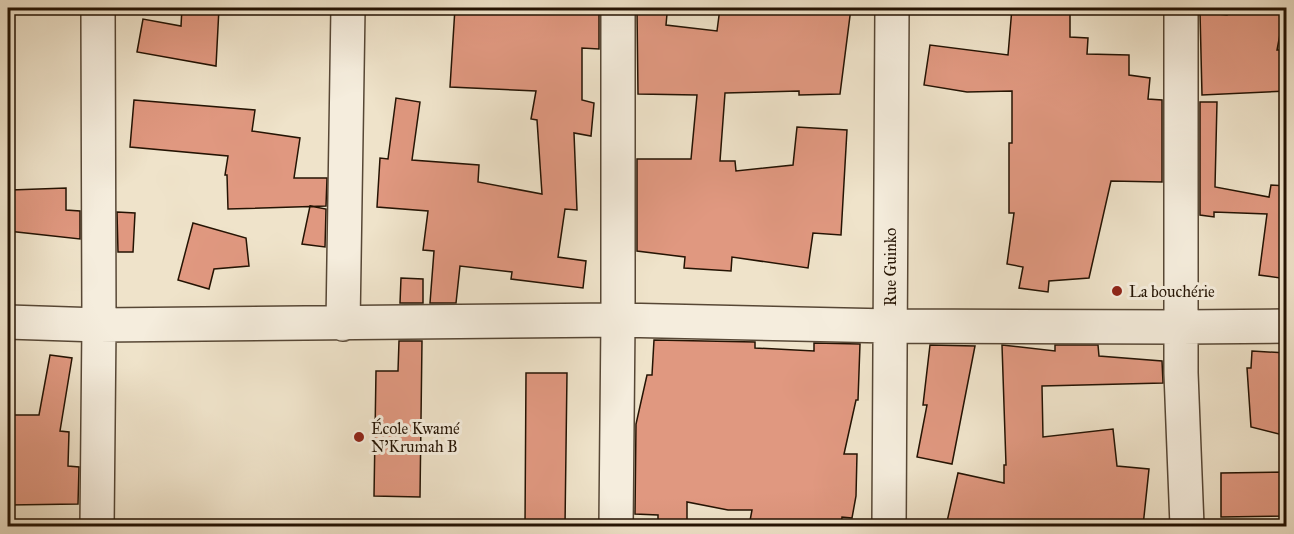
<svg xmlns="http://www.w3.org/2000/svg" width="1294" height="534" font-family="'IM FELL Great Primer',serif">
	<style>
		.building { fill: #e09880; stroke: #241303; stroke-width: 1.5 }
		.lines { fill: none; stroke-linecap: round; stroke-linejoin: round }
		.street-casing { stroke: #574735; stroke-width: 36 }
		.street { stroke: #f5eddd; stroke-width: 33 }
		.poi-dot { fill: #8f2418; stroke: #f5eddd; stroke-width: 2 }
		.labels { text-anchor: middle; stroke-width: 6; stroke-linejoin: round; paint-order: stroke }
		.street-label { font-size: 16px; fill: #241303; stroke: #f5eddd }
		.poi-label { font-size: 16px; fill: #241303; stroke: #f5eddd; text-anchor: start }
	</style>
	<rect width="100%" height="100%" fill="#efe3ca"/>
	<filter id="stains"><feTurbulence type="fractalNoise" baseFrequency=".00333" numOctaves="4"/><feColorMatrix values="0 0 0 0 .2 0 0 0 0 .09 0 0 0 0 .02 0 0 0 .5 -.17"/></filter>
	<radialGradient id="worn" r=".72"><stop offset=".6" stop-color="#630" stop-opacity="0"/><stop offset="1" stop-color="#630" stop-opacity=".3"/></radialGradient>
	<path class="building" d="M182,8H219L216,66L137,52L143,19L181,26Z
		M455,8H599V49L582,48V100L594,103L591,136L574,133L577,210L565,209L558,257L586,261L583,288L511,279L512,272L460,266L456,303H430L434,251L423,250L428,211L377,207L380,158L388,159L396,98L420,102L412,160L479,165L478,182L542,194L537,120L531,119L536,91L450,87Z
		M720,8H851L840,94L799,95V91L725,93L720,161H735L736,171L793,165L797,127L847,130L841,235L813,233L808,268L732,257L731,271L684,268L685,257L637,251V159H691L697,95L638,94L637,10L667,14L666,25L717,31Z
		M1012,8H1070V37L1088,38L1087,54L1129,55V75L1150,78L1148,99L1162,100V182L1111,181L1089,278L1049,281L1048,292L1019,288L1023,267L1007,264L1014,213H1009V143H1012V91L967,92L924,85L930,45L1008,55Z
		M1228,8H1285L1277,50H1287V91L1202,95L1200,12L1227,15Z
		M134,100L255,110L252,131L300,138L294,178H327L326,206L228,209L227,175H225L228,156L130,147Z
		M1200,102H1217L1215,187L1269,197L1271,185L1287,186V279L1259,275L1267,214L1214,212V217L1200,215Z
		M66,188V210L80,211V239L8,231V208H11V190Z
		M310,206L326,209L325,247L302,244Z
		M117,212L135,213L133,252H118Z
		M193,223L246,238L249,266L214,269L209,289L178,280Z
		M401,278L423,279V303H400Z
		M654,340L755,342V348L814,351V343L860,344L858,400H856L844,454H857L856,496L852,518L842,517L841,526H749L752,510H728L687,502V526H658V515L635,514L636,424L647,375H652Z
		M399,341H422L420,497L374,496L376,371H398Z
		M930,345L975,346L952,464L917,457L927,405H923Z
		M1002,345L1055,351V345H1098L1099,356L1162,361L1163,383L1042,386L1043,437L1113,429L1117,466L1149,469L1143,526H946L958,473L1004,483V465H1006Z
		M1252,351L1287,353V436L1251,427L1247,368H1251Z
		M50,355L72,358L60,431L69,432L68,466L79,467L78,504L8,505V415H39Z
		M526,373H567L565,526H525Z
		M1287,472V516L1221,517V473Z"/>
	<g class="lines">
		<defs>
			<path id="street" d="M1181,8V373L1187,526
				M8,322L99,325L618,320L890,326L1182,327L1286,326
				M343,324L348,8
				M97,526L99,325L98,8
				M616,526L618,320V8
				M889,526L892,8"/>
		</defs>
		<use href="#street" class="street-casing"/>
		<use href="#street" class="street"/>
	</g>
	<g class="poi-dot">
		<circle cx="1117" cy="291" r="6"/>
		<circle cx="359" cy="437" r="6"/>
	</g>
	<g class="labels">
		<g class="street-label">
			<text transform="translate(890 267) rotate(-90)" y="6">Rue Guinko</text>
		</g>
		<g class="poi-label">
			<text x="1129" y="297">La bouchérie</text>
			<text x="371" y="434">École Kwamé<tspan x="371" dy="18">N'Krumah B</tspan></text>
		</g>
	</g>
	<rect width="1294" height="534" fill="none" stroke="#efe3ca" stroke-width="30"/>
	<rect x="9" y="9" width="1276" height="516" fill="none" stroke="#241303" stroke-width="3"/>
	<rect x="15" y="15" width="1264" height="504" fill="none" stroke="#241303" stroke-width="1.5"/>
	<rect width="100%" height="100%" filter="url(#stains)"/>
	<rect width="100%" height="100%" fill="url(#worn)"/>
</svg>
